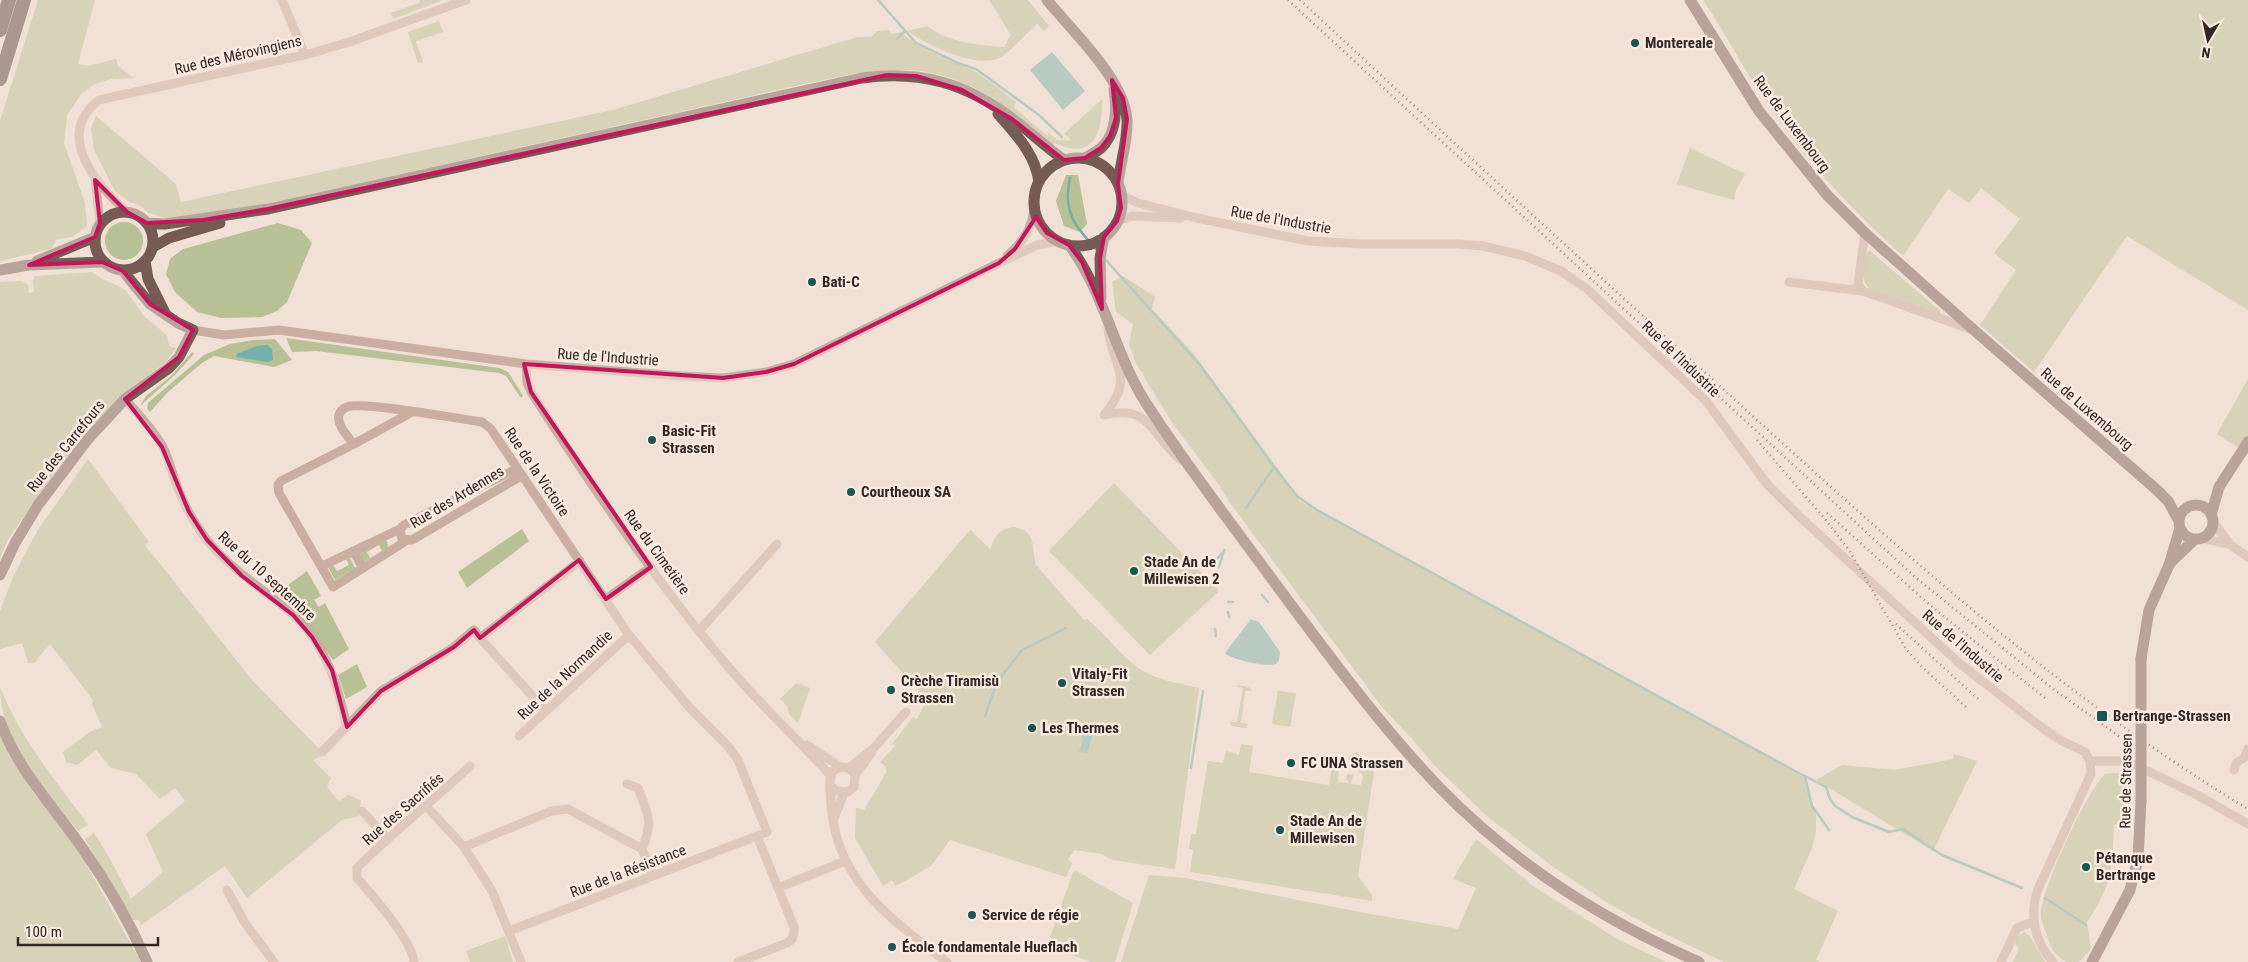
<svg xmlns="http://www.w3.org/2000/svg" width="2248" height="962" font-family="'Roboto Condensed',sans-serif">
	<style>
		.green { fill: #b8c095 }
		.water { fill: #74afa9 }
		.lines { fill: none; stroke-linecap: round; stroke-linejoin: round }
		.stream { stroke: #74afa9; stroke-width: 2.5 }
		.minor { stroke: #c9aea1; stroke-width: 9 }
		.major { stroke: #765b55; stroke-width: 11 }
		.highway { stroke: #553f3b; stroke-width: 14 }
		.rail { stroke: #332724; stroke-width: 2.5; stroke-dasharray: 1 4; stroke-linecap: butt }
		.major-bridge { stroke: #765b55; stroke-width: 11 }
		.marked { fill: none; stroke: #c2185b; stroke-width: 4; stroke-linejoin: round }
		.poi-dot { fill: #195551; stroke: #f9ebe1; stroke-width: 2 }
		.labels { text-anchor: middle; stroke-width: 5; stroke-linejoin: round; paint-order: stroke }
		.poi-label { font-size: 15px; font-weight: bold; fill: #332724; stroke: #f9ebe1; text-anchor: start }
		.street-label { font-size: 15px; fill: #332724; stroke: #f9ebe1 }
	</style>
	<rect width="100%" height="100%" fill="#f1e0d5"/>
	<path class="green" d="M38,0H95L78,64L88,66L116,59L118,66L134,78L111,79L95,84L81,94L67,116L64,143L85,203L87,226L72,237L57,239L51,249L0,261V121Z
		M420,0H443L393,19L391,13L419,3Z
		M989,0H1028L1049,26L1044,31L1037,24C1028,32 1008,54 999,58C974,69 927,44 907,31L928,26C946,42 981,46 1004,47L1011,35Z
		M1703,0H2248V310L2127,236L2034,372L1980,325L2016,270L1994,253L2020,219L1981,188L1969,203L1948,189L1903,256C1853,211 1807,162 1769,106C1745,72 1726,34 1703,0Z
		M439,21L443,32L416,41L423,62L418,63L408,32Z
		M888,30L892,34L901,32C921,51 947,59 972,70C988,78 1002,92 1016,102L1014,107L1047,136L1049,133L1058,140L1070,141L1071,139L1064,134L1102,99C1103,131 1094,162 1055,143L1051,146C1030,128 1010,108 986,94C919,55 865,71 795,86L234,211L168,219L149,213L140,206L128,201L115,191L94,150L91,128L96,116L176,184L181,202L613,110L858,37H871L877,31Z
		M1690,148L1745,174L1736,190L1734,200L1677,184Z
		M1066,175H1078L1087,224L1080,232L1064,226L1056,201Z
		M105 241a19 19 0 1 1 38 0a19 19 0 1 1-38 0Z
		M278,223L301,230L312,243L287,302L277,311L262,317L221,318L197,312L175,292L166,274L170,259L183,249Z
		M1869,250L1940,311V314L1870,289C1860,280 1861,262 1869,250Z
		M92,272L102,279L119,286L126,291L145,317L167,335L169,346L176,348L165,363L138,383L89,428L44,487L9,538L0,558V282L21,281L28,285L29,293L34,292L33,281L35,276Z
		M1123,276L1155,297L1152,309L1193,353L1297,495L1299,501L1806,778L1812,806L1816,814V831L1812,848L1794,889L1838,911L1816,960L1820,962H1724L1655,929L1611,905L1552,866L1488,817L1434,765L1414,741L1382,707L1230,503L1219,485L1171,421L1137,365L1129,345L1133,324L1116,312L1112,282Z
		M286,338L499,368L508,372L523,396L521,398L506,376L499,373L316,351L292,352Z
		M275,339L292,360L274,367L214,356L202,363L168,392L150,412L147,409L148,403L204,355L230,344L253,340Z
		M192,352L194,354L176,374L140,406L146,396L171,376Z
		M2248,379V454L2217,434Z
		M88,459L149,542L145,545L252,680L325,755L313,760L331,778L327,787L339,801L348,795L361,800L359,816L342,820L247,898L225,866L141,925L139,920H131L85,839L94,833L109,857L131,899L163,872L146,834L185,801L175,788L160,799L136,774L111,768L96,750L77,765L66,762L63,752L90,732L102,727L92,704L93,700L50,644L34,663H28L22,643L0,649V611L13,577L37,531Z
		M1114,483L1219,591L1150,655L1049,551Z
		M1014,527C1038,532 1031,547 1036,565L1084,620L1087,619C1105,633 1118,653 1137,667C1154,680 1178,683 1199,688L1175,869L1112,860L1102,854L1074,850L1068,860L1072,863L1066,877L950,840L931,866L896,886L892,880L883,886L855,838L856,808L864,810L886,773V767L880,762L896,745L892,744L913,717L917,719L927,700L875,642L970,530L991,550C993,537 1000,528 1014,527Z
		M522,529L529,541L467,588L458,572Z
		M383,540L387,541L388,548L382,551L379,545L367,552L370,558L364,562L359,552Z
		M349,557L355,568L335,580L328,567L333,565L337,571L349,565L346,559Z
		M307,571L321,596L314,600L319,607L325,603L349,649L333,660L299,613L276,594Z
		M357,664L367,687L346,699L338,675Z
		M796,683L810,688L798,723L789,714L787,706L780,699Z
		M1237,685L1249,687L1253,691H1245L1241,723L1248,724L1245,728L1232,726L1230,722H1237L1243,688L1236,686Z
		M0,687C20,738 56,781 88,825L78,831C45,790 0,743 0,687Z
		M1278,691L1296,693L1290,727L1272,724Z
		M0,736L32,791L76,846L141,962H0Z
		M1241,744L1253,746L1249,772L1329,785L1332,766L1336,767L1335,771H1339L1338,782L1348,783V781L1346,780L1347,774L1353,775L1351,784L1361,785L1363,776L1348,758L1357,752L1374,772L1358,876L1372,895V901L1190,872L1193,850L1189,849L1191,834H1196L1208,761L1223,763L1226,751L1239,755Z
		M1954,754L1977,761L1933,851L1816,780L1842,765L1894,770L1953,759Z
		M2116,773H2131L2130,820L2114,825C2112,870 2113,883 2087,922L2091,949L2079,962H2066C2062,959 2058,955 2054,952C2051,947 2041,922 2041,916C2040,891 2087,791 2105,774Z
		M1476,839L1536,888L1619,940L1666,962H1121L1149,875L1185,878L1370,914L1458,929L1476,888L1453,879Z
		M1076,871L1133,903L1115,962H1091L1047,946L1073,872Z
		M2024,932L2030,936L2045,962H2013L2019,948L2014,942L2018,936Z
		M505,936L513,962H470L466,951Z"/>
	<path class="water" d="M1052,52L1085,91L1063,110L1030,70Z
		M267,345L272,349L273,360L268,362L236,357L237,354L256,346Z
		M1251,619L1259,622L1280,652L1279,660L1276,664C1266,667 1232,660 1225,653Z
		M1079,723L1096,725L1087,753L1079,751L1083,740L1081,735L1076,734Z"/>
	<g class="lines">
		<path class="stream" d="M878,0L916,43L958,63L976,69L1039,115L1062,137
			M897,39L905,31
			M1070,178C1062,212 1076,228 1098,251
			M1105,259L1200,365L1274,467L1298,497L1317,510L1795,771L1826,787L1830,799L1835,806L1852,817L1889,832L1903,829L1942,855L2022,888
			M1246,508L1274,467
			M1217,559L1222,553
			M1219,567L1224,550
			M1262,595L1268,602
			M1228,602H1233
			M1228,612L1229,617
			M1215,629L1216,636
			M985,716L997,682L1022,650L1066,628
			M1191,768L1203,691
			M1805,776L1812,806L1829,830
			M2045,898L2086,925"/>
		<path class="minor" d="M282,0L305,55
			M95,180L100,223
			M1121,195L1138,203L1197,218L1308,241L1364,244H1459L1483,246L1525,256L1561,271L1587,289L1706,401L1767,484L1800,517L1959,663L2045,730L2062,741L2085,752L2090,761L2091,774L2038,889C2029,915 2034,941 2053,962
			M127,212C97,185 53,135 99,100L312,53L349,42L466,0
			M1117,221L1133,216L1181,218
			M1865,233L1858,284L1863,291L1973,330
			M1007,256C1023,242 1032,229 1034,208
			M1789,282L1863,291
			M193,330L224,335L279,330L526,364L681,376L723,378L766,372L794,364L999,263L1037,245L1058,241
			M526,364L527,383L531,392C591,485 654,579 726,664C758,703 796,737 830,775
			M125,399C139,415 153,429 163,447C169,459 172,473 177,486C184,505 194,523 206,539C230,570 263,588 291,613C325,642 338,685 347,727
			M412,412L354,444C346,435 328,415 347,407C361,401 460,419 482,422L491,429L629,635L689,707L726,744
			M1104,415C1152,404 1150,435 1181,460
			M1104,415C1137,376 1111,367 1108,327
			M354,444L281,481L278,485L279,493L333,587L406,541
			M516,469L404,525L400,529L402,539L412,540L521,476
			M2213,522L2231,545L2248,557
			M2201,538L2228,544
			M353,551L363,568
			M322,566L400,529
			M606,599L651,567
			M699,631L777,544
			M480,638L546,711
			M519,736L629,635
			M807,745L841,767L849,768L855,775L854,787L848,792L836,791L830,785
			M728,746L738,760L767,832L757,836L794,927C794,935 794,939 787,943L738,962
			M322,752L381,691L454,647L474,630L480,638L580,561
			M2090,761H2127L2199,796L2248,824
			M841,767L833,771C827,780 831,794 831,804C836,882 891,919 947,962
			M849,768L873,749L906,712
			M2234,770L2236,763L2244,758L2248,749
			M855,775L872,752
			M627,784L638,788C648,815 654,820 642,849
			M427,807L464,847L492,891L521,962
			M362,811L387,838
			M834,818L844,793
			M464,847L551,811L568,809L642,849L653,876
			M778,888L845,861
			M227,890L245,923L274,962
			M509,931L757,836
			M414,962C412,940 372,895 357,878V868C393,832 433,801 470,766
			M2001,962L2017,928L2033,922"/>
		<path class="major" d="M1047,0C1072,31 1125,80 1127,120C1128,141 1120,163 1118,184
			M1690,0L1759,111L1827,195L1865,233L1975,331L2157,490L2168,501L2179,521
			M998,114C1016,135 1035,153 1039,182
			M1085,158C1090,155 1097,152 1102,147C1117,132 1117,109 1114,89
			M1034 202a44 44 0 1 1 88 0a44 44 0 1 1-88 0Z
			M95 241a29 29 0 1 1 58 0a29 29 0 1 1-58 0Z
			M147,223L165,224L268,209L862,78C920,70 966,83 1013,119C1030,132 1046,147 1064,160
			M1069,245C1104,291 1114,353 1146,403C1187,467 1235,528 1280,590C1331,658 1381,727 1440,788C1513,863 1604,921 1699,962
			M153,247L169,238L220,223
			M37,261L95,237
			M145,261L148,279L165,313
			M0,270L29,265L102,262
			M1101,299L1100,258L1104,237
			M2179 522a17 17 0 1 1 34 0a17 17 0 1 1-34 0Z
			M2211,515L2219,487L2248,442
			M2171,562L2195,539
			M0,575L15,543L38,505L88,439L125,399L169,368L179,357L193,330L178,323L150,304L123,271
			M2141,659L2149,610L2169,565L2180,528
			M0,721C18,771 54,807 83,849C107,883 130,923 147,962
			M2092,962L2130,890L2138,859L2141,801"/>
		<path class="highway" d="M0,30L9,0
			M0,79L24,0"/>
		<path class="rail" d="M1288,0L1915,577L2052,688L2131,745
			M1300,0C1444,134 1589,267 1734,399C1896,547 2059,695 2248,809
			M1757,440L1825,519L1849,550L1906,649L1921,666L1967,708
			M1827,513L1931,606L2046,699
			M1896,624L1978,699"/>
		<path class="major-bridge" d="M2141,659V801"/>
	</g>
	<path d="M0 0H2248V962H0ZM887,75L916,76L962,90L1012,119L1064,160L1085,158L1101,148L1110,136L1116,118L1112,80L1123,98L1127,119L1118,184L1121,208L1117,221L1104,237L1100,258L1102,309L1082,262L1069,245L1047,233L1036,217L1015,249L999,263L794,364L766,372L723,378L524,364L531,392L651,567L606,599L579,560L480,638L474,630L454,647L381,691L347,727L332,670L312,637L293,615L242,576L207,540L189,512L162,447L125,399L179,357L193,330L150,304L123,271L102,262L29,265L95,237L100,223L95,180L127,212L147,223L203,220L268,209Z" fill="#f1e0d5" fill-opacity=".55" fill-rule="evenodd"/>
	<path class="marked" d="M887,75L916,76L962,90L1012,119L1064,160L1085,158L1101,148L1110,136L1116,118L1112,80L1123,98L1127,119L1118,184L1121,208L1117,221L1104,237L1100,258L1102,309L1082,262L1069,245L1047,233L1036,217L1015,249L999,263L794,364L766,372L723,378L524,364L531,392L651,567L606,599L579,560L480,638L474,630L454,647L381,691L347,727L332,670L312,637L293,615L242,576L207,540L189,512L162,447L125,399L179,357L193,330L150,304L123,271L102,262L29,265L95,237L100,223L95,180L127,212L147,223L203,220L268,209Z"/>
	<g class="poi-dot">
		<circle cx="1635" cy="43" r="5"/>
		<circle cx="812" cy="282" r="5"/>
		<circle cx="652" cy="440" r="5"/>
		<circle cx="851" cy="492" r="5"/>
		<circle cx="1134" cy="571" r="5"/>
		<circle cx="1062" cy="683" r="5"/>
		<circle cx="891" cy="690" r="5"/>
		<rect x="2096" y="710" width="12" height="12" rx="2.5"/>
		<circle cx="1032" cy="728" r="5"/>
		<circle cx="1291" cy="763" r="5"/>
		<circle cx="1280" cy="830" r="5"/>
		<circle cx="2086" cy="867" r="5"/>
		<circle cx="972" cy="915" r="5"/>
		<circle cx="892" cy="947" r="5"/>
	</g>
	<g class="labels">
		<g class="poi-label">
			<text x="1645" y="48">Montereale</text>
			<text x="822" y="287">Bati-C</text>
			<text x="662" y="436">Basic-Fit<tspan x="662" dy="17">Strassen</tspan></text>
			<text x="861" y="497">Courtheoux SA</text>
			<text x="1144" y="567">Stade An de<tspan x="1144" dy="17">Millewisen 2</tspan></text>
			<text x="1072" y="679">Vitaly-Fit<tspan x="1072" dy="17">Strassen</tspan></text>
			<text x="901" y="686">Crèche Tiramisù<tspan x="901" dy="17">Strassen</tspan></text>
			<text x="2113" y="721">Bertrange-Strassen</text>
			<text x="1042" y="733">Les Thermes</text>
			<text x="1301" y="768">FC UNA Strassen</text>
			<text x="1290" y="826">Stade An de<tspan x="1290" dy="17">Millewisen</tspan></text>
			<text x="2096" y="863">Pétanque<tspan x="2096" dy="17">Bertrange</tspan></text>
			<text x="982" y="920">Service de régie</text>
			<text x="902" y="952">École fondamentale Hueflach</text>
		</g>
		<g class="street-label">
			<text transform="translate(238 55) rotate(-13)" y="5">Rue des Mérovingiens</text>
			<text transform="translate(1792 124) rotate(53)" y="5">Rue de Luxembourg</text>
			<text transform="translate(1281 220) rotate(10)" y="5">Rue de l'Industrie</text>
			<text transform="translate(608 357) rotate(4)" y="5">Rue de l'Industrie</text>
			<text transform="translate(1681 359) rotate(44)" y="5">Rue de l'Industrie</text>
			<text transform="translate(2087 409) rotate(41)" y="5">Rue de Luxembourg</text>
			<text transform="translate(66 446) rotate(-51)" y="5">Rue des Carrefours</text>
			<text transform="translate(537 472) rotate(56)" y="5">Rue de la Victoire</text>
			<text transform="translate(457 497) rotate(-31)" y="5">Rue des Ardennes</text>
			<text transform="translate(657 552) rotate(54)" y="5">Rue du Cimetière</text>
			<text transform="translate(267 576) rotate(42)" y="5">Rue du 10 septembre</text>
			<text transform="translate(1963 646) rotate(41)" y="5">Rue de l'Industrie</text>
			<text transform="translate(565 675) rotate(-43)" y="5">Rue de la Normandie</text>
			<text transform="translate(2126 781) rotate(-89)" y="5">Rue de Strassen</text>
			<text transform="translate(403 809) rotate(-41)" y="5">Rue des Sacrifiés</text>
			<text transform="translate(628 871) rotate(-21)" y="5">Rue de la Résistance</text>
		</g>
	</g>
	<g transform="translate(2208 40) rotate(189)" stroke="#f9ebe1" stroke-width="4" paint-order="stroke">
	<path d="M0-4L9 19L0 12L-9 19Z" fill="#332724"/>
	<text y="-8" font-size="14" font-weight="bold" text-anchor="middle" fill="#332724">N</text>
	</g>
	<path d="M18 937v8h140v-8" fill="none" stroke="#332724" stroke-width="2.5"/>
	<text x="25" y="937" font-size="15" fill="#332724" stroke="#f9ebe1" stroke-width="4" paint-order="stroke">100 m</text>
</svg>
